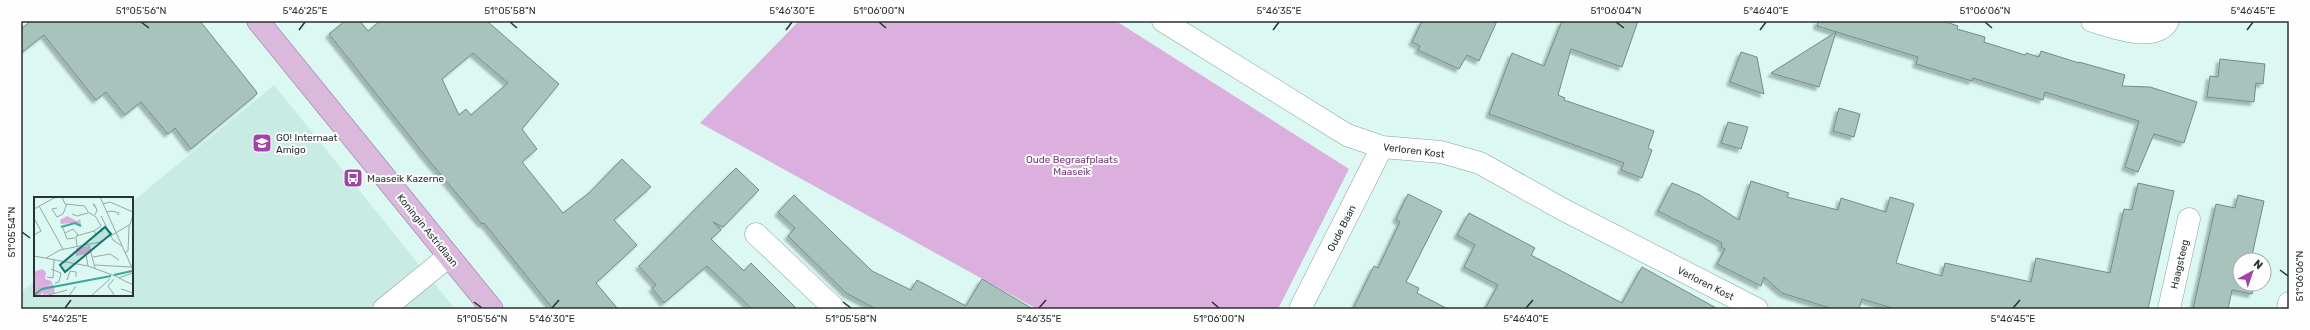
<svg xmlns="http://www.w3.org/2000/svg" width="2310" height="330" font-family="Rubik,sans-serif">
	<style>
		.built { fill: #c8ece3 }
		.green { fill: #dbafde }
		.building { fill: #a8c2bc; stroke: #738c86; fill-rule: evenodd; filter: url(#shadow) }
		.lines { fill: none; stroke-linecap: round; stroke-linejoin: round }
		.minor-casing { stroke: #88a19c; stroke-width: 23 }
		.major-casing { stroke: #8d6c92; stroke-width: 23 }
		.minor { stroke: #fff; stroke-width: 22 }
		.major { stroke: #dbb9dd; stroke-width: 22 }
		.ticks { fill: none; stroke: #283230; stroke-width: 1.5 }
		.labels { text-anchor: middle; stroke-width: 4; stroke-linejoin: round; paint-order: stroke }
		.poi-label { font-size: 10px; fill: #283230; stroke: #fefefe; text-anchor: start }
		.street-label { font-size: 10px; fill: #283230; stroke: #fefefe }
		.park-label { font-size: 10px; fill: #78357e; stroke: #fefefe }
		.inset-river { fill: none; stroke: #38aa98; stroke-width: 2 }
		.inset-road { fill: none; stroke: #94a9a4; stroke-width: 1 }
		.view { fill: #0f766e; fill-opacity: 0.15; stroke: #0f766e; stroke-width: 2 }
		.inset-edge { fill: none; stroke: #283230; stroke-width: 2 }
		.neatline { fill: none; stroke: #283230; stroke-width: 1.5 }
		.ticks-label { font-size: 10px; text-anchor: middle; fill: #283230 }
	</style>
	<defs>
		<filter id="shadow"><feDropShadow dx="-3.5" dy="3.5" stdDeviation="1" flood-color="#0004"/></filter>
	</defs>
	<rect width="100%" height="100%" fill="#dcf8f2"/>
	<path class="built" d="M274,85L455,309H21V292L35,281V295H132V202Z"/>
	<path class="green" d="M799,21H1116L1349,169L1278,309H1037L700,123Z"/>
	<path class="building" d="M31,21H200L256,91L257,94L191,149L175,128L168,134L141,102L125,115L106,92L96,100L44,35L21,53V29Z
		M345,21H360L368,31L380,21H487L559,84L522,129L537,149L522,162L563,213L589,193L622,159L651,187L614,220L637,245L596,283L618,309H553L484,223L482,224L426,157L329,34ZM473,53L508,83L471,115L466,109L459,115L442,79Z
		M1422,21H1497L1479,61L1467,55L1459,69L1418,50L1420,46L1412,42Z
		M1562,21H1638L1622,67L1571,49L1558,95L1565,98L1564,100L1654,131L1648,148L1652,150L1642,178L1621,170L1624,163L1489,114L1512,53L1544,66Z
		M1818,21H1943L1958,26L1957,29L1985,37L1984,42L2025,55L2026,53L2039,57L2041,51L2079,63V62L2125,75L2122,86L2150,87L2197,102L2184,143L2154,134L2138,172L2125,167L2139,121L2045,92L2043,100L1973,78L1972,81L1916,64L1918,57L1817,26Z
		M1836,32L1819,87L1771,73Z
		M1741,52L1757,57L1764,94L1730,82Z
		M2220,59L2265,64L2263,84L2256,83L2254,102L2207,97L2210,76L2218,77Z
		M1839,108L1860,114L1854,137L1833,131Z
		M1728,122L1748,127L1741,149L1721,143Z
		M736,168L759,190L723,227L713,222L721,230L711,239L744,271L751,263L797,309H752L707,266L664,303L652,288L656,285L639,266Z
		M1751,181L1789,193L1787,197L1838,210L1841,198L1886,212L1890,197L1914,204L1896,263L1942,276L1945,263L2031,282L2036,258L2110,273L2124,209L2132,210L2138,183L2174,191L2148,309H1895L1862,299L1859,309H1833L1782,293L1764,277L1761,286L1717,264L1725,249L1721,247L1722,243L1658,211L1672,183L1700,195L1739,220Z
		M1408,194L1442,211L1406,282L1419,288L1417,293L1448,309H1353L1374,266L1378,268L1400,222L1396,219Z
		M794,195L872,271L911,290L917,280L966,306L982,279L1033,309H876L846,293L788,236L795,228L778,212Z
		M2238,195L2264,201L2251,260H2240V284H2255L2252,294L2232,290L2228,309H2193L2216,204L2235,208Z
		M1469,213L1535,248L1531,255L1622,303L1642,267L1718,309H1485L1498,285L1464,267L1475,245L1457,235Z"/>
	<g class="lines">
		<defs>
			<path id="minor" d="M1163,21L1347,135L1382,147L1441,152L1480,163L1562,209L1757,309
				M2092,21C2110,26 2155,44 2168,21
				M756,234L835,309
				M384,309L449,256
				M1300,309L1382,147
				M2169,309L2189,219
				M2288,309L2289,303"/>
			<path id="major" d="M258,21L492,309"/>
		</defs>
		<use href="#minor" class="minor-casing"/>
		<use href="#major" class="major-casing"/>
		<use href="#minor" class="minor"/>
		<use href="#major" class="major"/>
	</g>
	<path class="ticks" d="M141,22L149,28M510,22L517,28M879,22L886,28M1616,22L1624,28M1985,22L1992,28M299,30L305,22M786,30L792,22M1273,30L1279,22M1760,30L1766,22M2247,30L2253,22M22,232L30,238M2280,270L2288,276M474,302L482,308M843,302L851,308M1212,302L1219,308M65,308L71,300M552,308L559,300M1039,308L1046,300M1526,308L1533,300M2013,308L2020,300"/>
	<defs>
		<symbol id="school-square" viewBox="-11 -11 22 22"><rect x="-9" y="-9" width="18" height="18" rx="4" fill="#a242aa" stroke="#fefefe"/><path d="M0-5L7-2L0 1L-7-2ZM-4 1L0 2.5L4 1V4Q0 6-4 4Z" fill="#fff"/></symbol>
		<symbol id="bus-square" viewBox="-11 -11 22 22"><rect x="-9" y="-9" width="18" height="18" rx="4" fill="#a242aa" stroke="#fefefe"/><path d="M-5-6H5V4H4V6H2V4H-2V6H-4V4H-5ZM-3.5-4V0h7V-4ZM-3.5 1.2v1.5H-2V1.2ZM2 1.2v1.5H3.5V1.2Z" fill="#fff"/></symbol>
	</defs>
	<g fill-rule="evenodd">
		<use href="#school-square" x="251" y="132" width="22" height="22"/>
		<use href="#bus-square" x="342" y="167" width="22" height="22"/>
	</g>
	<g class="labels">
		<g class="poi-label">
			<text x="276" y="141">GO! Internaat<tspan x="276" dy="12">Amigo</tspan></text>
			<text x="367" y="182">Maaseik Kazerne</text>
		</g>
		<g class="street-label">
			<text transform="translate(1414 150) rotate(7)" y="4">Verloren Kost</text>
			<text transform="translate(1341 228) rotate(-63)" y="4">Oude Baan</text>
			<text transform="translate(428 230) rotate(51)" y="4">Koningin Astridlaan</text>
			<text transform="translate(2179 264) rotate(-77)" y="4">Haagsteeg</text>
			<text transform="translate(1706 283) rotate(27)" y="4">Verloren Kost</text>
		</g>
		<g class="park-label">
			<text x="1072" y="163">Oude Begraafplaats<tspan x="1072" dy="12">Maaseik</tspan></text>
		</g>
	</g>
	<g transform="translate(34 197)">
		<rect width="99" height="99" fill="#dcf8f2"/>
		<path d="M33,19L43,24L46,22L47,28L41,26L27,27L26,23ZM55,49L57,56L42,59V51ZM6,78L11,86H17L15,89H20L21,96L10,98L8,96L6,99H0L4,94L0,82Z" fill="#dbafde"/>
		<path d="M8,72L12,75L11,82L17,84L20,90L12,91L16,89L17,86H10L6,78L0,82L4,94L0,98V75Z" fill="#e0a7e4"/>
		<path class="inset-river" d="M27,30L41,26L47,29M80,78L98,74M0,98L8,92L77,79"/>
		<path class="inset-road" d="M28,0L31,7L51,9L54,15L62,20L67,29L60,34L42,39L43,50M66,0L99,73M69,7L76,5L99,15M5,9L29,52M23,11L18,12L23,20L29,17L33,7M0,12L22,0M73,15L78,14L85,16L84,18M38,17L43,19L54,16M61,18L63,13L60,7H59L62,11M67,19L79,43L88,49M0,21L7,34L0,38M29,31L33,42L41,41M60,34L62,37L68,34L67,31M31,36L39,32L44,38M55,48L61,71M91,56L94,54L95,30L99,18M52,57L54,69M0,59L54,69L84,80M59,60L76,57L85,63M12,61L26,53L66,45L95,28M61,68L97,70M17,72L27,76L25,85L21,86M13,80L19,81L20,62M84,81L99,76M85,81L99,88M80,82L74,89L81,99M33,83L36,74L42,75V80M87,92L99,96M11,99L33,93M35,99L42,89M57,99L76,82"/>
		<path class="view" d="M71,30L77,37L31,75L26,68Z"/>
		<rect width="99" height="99" class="inset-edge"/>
	</g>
	<rect width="2310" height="330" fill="none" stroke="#fefefe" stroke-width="44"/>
	<g transform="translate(2252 272) rotate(40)"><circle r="19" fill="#fefefe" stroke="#a8acac"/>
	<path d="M0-3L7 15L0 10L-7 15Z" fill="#a242aa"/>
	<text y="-6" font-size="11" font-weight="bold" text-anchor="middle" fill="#283230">N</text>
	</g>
	<rect x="22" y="22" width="2266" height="286" class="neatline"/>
	<g class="ticks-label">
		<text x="141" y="14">51°05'56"N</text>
		<text x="305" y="14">5°46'25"E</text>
		<text x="510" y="14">51°05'58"N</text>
		<text x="792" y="14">5°46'30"E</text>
		<text x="879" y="14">51°06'00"N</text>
		<text x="1279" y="14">5°46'35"E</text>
		<text x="1616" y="14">51°06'04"N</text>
		<text x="1766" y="14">5°46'40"E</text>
		<text x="1985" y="14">51°06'06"N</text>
		<text x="2253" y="14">5°46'45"E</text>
		<text transform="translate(11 232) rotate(-90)" y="4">51°05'54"N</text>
		<text transform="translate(2299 276) rotate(-90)" y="4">51°06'06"N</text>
		<text x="65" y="322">5°46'25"E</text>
		<text x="482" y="322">51°05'56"N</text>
		<text x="552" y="322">5°46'30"E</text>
		<text x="851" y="322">51°05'58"N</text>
		<text x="1039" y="322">5°46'35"E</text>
		<text x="1219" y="322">51°06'00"N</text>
		<text x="1526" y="322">5°46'40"E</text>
		<text x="2013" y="322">5°46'45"E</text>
	</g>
</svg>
